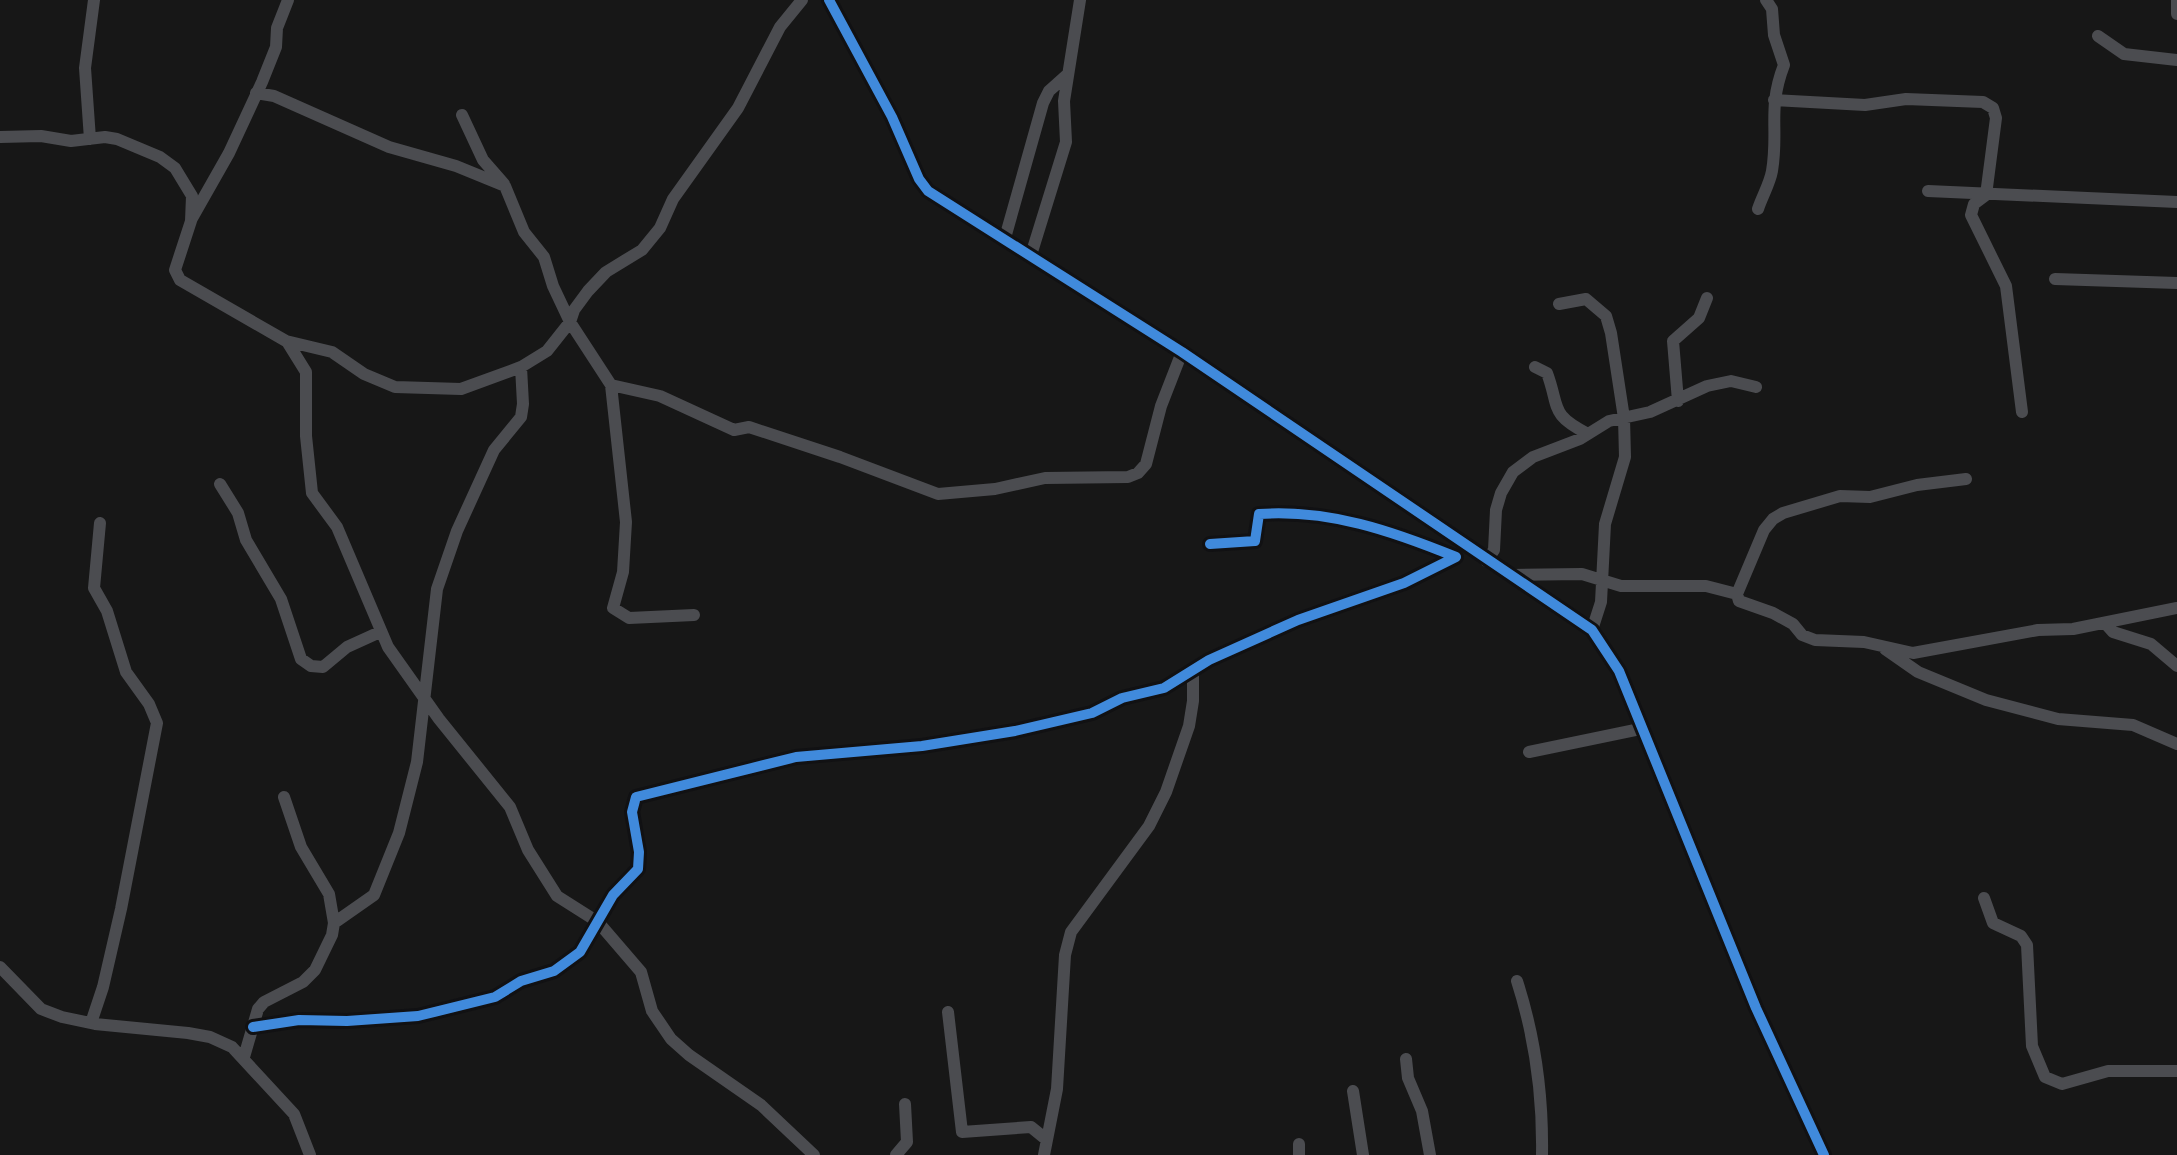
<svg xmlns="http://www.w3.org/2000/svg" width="2177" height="1155" font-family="Mulish,sans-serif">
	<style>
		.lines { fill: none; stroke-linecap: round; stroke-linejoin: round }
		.minor { stroke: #4b4c50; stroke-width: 12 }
		.cycleway-casing { stroke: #111113; stroke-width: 16 }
		.cycleway { stroke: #408adc; stroke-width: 10 }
	</style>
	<rect width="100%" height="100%" fill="#171717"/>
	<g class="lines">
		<path class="minor" d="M829,0L892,117L919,179L928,191L1182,352L1592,630L1619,671L1756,1008L1824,1155
			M2177,0V14
			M2098,36L2124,54L2177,60
			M256,93L274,96L389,147L456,166L505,186L524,232L544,257L553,286L570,322L611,385L626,522L623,572L613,608L629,618L694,615
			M1774,100L1865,105L1906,99L1983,102L1993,108L1996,118L1986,195L1974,204L1971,215L2006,286L2022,412
			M462,115L483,160L504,184
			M0,137L41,136L71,141L105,137L117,139L160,157L175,168L192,196L191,221L175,270L180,280L286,341L332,352L364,374L395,387L461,389L521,367L547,351L570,322L574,310L588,291L606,272L642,250L660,228L673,199L738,108L780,27L802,0
			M90,139L85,68L94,0
			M1928,191L2177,202
			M1758,209C1762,197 1770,183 1772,171C1779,130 1767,109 1784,65L1774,35L1772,9L1766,0
			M191,220L229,153L262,82L276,47L277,28L288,0
			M1005,238L1043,103L1049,91L1068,74
			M1031,255L1066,142L1064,101L1080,0
			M2055,279L2177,283
			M1559,304L1586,299L1606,316L1611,333L1624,418L1625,457L1605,524L1601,602L1592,630
			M288,343L306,372V436L312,493L337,527L388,647L439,719L510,807L528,850L557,896L598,922L641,972L652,1011L671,1039L689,1055L761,1105L814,1155
			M1535,367L1547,373C1560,408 1549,414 1588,434
			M611,385L660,396L734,430L749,427L840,457L938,494L995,489L1045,478L1128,477L1138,473L1146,464L1161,406L1182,352
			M1678,401L1673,341L1699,318L1707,298
			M220,484L238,513L246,540L281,599L301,659L311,666L323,667L347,647L380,632
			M1486,561L1494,550L1496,510L1501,493L1513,472L1533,457L1580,439L1609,421L1650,412L1707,386L1731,381L1756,387
			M1512,575L1582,574L1621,586H1706L1737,594L1739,601L1773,613L1793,624L1802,635L1815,640L1864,642L1913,653L2038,630L2073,629L2177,608
			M1737,594L1764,530L1773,519L1783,513L1840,496L1870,497L1917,485L1966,479
			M2105,623L2113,632L2151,644L2177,666
			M1885,649L1918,672L1986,700L2058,719L2133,725L2177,744
			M1529,752L1640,729
			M1984,898L1993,923L2021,936L2027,945L2032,1046L2045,1077L2062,1084L2108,1071H2177
			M334,923L374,895L399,833L417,762L437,589L457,531L494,450L521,417L523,404L521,367
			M0,967L41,1009L62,1017L95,1024L188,1033L210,1037L232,1047L294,1114L310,1155
			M1517,981C1535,1037 1543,1096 1542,1155
			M948,1012L962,1132L1031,1127L1047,1140
			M91,1023L103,987L121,909L157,723L149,704L126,672L107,611L94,588L100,523
			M253,1027L299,1020L347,1021L418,1016L495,997L521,981L554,971L580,952L613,895L638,869L639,852L632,812L636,797L796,757L922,746L1015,731L1092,713L1122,698L1164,688L1209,660L1298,620L1404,583L1456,557C1392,531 1329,509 1259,514L1255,541L1210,544
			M244,1057L258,1009L264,1002L303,982L315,970L332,935L334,923L329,894L301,847L284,797
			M1406,1059L1408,1078L1422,1111L1430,1155
			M1353,1091L1363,1155
			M1299,1144V1155
			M896,1155L907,1142L905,1104
			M1044,1155L1057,1089L1065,955L1071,932L1149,826L1166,792L1189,726L1193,701V672"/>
		<defs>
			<path id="cycleway" d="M829,0L892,117L919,179L928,191L1182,352L1592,630L1619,671L1756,1008L1824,1155
				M253,1027L299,1020L347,1021L418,1016L495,997L521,981L554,971L580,952L613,895L638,869L639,852L632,812L636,797L796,757L922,746L1015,731L1092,713L1122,698L1164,688L1209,660L1298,620L1404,583L1456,557C1392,531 1329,509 1259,514L1255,541L1210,544"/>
		</defs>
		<use href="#cycleway" class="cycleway-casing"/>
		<use href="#cycleway" class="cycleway"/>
	</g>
</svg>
